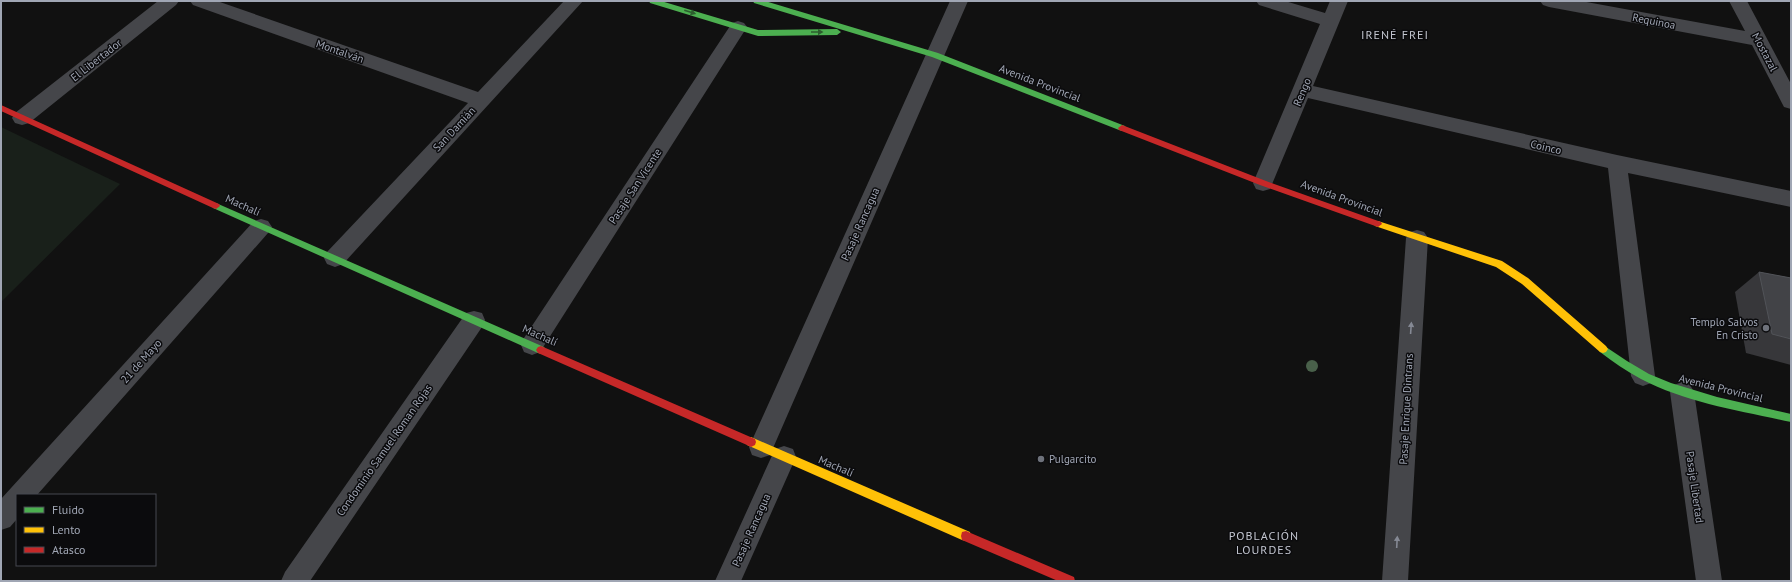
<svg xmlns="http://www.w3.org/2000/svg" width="1792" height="582" font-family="'PT Sans',sans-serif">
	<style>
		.green { fill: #19201a }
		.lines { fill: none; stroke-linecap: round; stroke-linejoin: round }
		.street { fill: #45464a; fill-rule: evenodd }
		.fast { fill: #4caf50; fill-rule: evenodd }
		.slow { fill: #ffc107; fill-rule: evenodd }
		.jam { fill: #c62828; fill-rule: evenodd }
		.tree { fill: #49604a }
		.wall { fill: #37373a }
		.building { fill: #424347; stroke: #515358 }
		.oneway { fill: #2c5d2e }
		.oneway2 { fill: #858994 }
		.poi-dot { fill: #6e727b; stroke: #0b0b0d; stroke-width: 1.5 }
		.labels { text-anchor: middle; stroke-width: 3; stroke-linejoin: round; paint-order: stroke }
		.street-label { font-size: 11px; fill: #a0a6b4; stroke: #0b0b0d }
		.poi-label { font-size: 11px; fill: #a0a6b4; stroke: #0b0b0d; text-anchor: end }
		.neighbourhood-label { font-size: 12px; letter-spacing: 1px; fill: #c2c5cf; stroke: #0b0b0d }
	</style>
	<rect width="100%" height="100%" fill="#111"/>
	<path class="green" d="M1,127L120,184L1,302Z"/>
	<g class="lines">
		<path class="street" d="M158,1H179L176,5L29,123L22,125L15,123L12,118L15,113Z
			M190,1H217L478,92L564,1H583L343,264L335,267L327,264L324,258L327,252L468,103L193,5Z
			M950,1H968L770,455L761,458L752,455L749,447Z
			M1256,1H1285L1325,13L1330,1H1348L1313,86L1617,155L1791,191V207L1628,173L1655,376L1651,383L1643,386L1635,383L1631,376L1608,168L1308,98L1270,189L1263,191L1256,189L1253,183L1320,24L1259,5Z
			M1540,1H1581L1745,31L1729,1H1747L1791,84V109L1784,107L1752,45L1549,7L1543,5Z
			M738,21L744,23L747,27L540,352L532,355L524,352L521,345L524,338L732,23Z
			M261,219L268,221L272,227L268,233L37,495H17V519L10,527L1,530V499L254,221Z
			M1417,230L1424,232L1428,238L1408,581H1382L1406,238L1410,232Z
			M474,311L482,313L485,320L482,327L310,581H281L285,572L466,313Z
			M1682,382L1690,385L1694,392L1722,581H1696L1670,392L1674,385Z
			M784,446L793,449L796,457L741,581H715L775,449Z"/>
		<path class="fast" d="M649,1H661L758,30L837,29L841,32L837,35L758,36L650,3Z
			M753,1H765L938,53L1125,126L1126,128L1122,131L1119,130L932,57L754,3Z
			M216,203L544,347L546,350L544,353L541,354L538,353L213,208L212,206Z
			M1603,345L1627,361L1649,374L1671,383L1717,397L1791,414V422C1741,411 1687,403 1641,379C1626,371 1613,362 1600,352L1598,349L1600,346Z"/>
		<path class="slow" d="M1378,221L1502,261L1528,278L1606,346L1608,349L1606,352L1603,353L1600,352L1522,284L1496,267L1375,226L1374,224Z
			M751,437L970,532L971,536L970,540L966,541L962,540L747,445L746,442L747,439Z"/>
		<path class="jam" d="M1,105L219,204L220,206L216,209L213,208L1,111Z
			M1122,125L1266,181L1381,222L1382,224L1378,227L1260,185L1119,130L1118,128Z
			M541,346L755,439L756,442L755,445L751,447L747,445L538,353L536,350L538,347Z
			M966,531L1074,577L1075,581H1058L962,540L961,536L962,532Z"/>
	</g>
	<circle class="tree" cx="1312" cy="366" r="6"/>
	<path class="wall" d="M1759,272L1791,278V365L1746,353L1735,292Z"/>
	<path class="building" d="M1759,272L1791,278V339L1772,334Z"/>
	<defs><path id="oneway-solid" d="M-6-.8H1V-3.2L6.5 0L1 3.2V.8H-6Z"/></defs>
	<g class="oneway">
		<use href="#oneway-solid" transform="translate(690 12) rotate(17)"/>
		<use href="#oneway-solid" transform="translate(817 32)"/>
	</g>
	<g class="oneway2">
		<use href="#oneway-solid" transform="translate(1411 328) rotate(-86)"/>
		<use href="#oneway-solid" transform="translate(1397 542) rotate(-87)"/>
	</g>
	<g class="poi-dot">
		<circle cx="1766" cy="328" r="4"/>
		<circle cx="1041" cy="459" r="4"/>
	</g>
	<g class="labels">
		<g class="street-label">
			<text transform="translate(1654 21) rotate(11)" y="4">Requinoa</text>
			<text transform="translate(340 51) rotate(19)" y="4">Montalván</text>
			<text transform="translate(1765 52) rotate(62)" y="4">Mostazal</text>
			<text transform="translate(96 60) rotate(-38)" y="4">El Libertador</text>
			<text transform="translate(1040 83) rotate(21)" y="4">Avenida Provincial</text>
			<text transform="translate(1302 92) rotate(-67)" y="4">Rengo</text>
			<text transform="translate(454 129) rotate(-47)" y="4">San Damián</text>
			<text transform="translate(1546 147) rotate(13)" y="4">Coinco</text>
			<text transform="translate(635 186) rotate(-57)" y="4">Pasaje San Vicente</text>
			<text transform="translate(1342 198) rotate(20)" y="4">Avenida Provincial</text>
			<text transform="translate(243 205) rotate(24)" y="4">Machalí</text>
			<text transform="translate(860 224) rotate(-66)" y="4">Pasaje Rancagua</text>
			<text transform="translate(540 335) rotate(24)" y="4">Machalí</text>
			<text transform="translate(141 361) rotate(-48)" y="4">21 de Mayo</text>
			<text transform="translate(1721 388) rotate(14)" y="4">Avenida Provincial</text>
			<text transform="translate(1406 409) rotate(-87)" y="4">Pasaje Enrique Dintrans</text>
			<text transform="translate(384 450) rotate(-55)" y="4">Condominio Samuel Roman Rojas</text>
			<text transform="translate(836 466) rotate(23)" y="4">Machalí</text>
			<text transform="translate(1695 487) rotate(82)" y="4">Pasaje Libertad</text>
			<text transform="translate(751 530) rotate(-66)" y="4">Pasaje Rancagua</text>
		</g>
		<g class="poi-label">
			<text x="1758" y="326">Templo Salvos<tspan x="1758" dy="13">En Cristo</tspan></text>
			<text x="1049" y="463" text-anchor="start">Pulgarcito</text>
		</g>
		<g class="neighbourhood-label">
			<text x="1395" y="39">IRENÉ FREI</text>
			<text x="1264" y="540">POBLACIÓN<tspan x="1264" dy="14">LOURDES</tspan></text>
		</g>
	</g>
	<rect width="1792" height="582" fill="none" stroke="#a0a6b4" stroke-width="4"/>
	<rect x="16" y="494" width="140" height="72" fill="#0b0b0d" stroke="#474950"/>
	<rect x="24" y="507" width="20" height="6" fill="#4caf50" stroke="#474950"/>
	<text x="52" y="514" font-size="12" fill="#a0a6b4">Fluido</text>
	<rect x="24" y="527" width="20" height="6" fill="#ffc107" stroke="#474950"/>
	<text x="52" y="534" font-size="12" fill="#a0a6b4">Lento</text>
	<rect x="24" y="547" width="20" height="6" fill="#c62828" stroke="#474950"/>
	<text x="52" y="554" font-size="12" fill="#a0a6b4">Atasco</text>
</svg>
